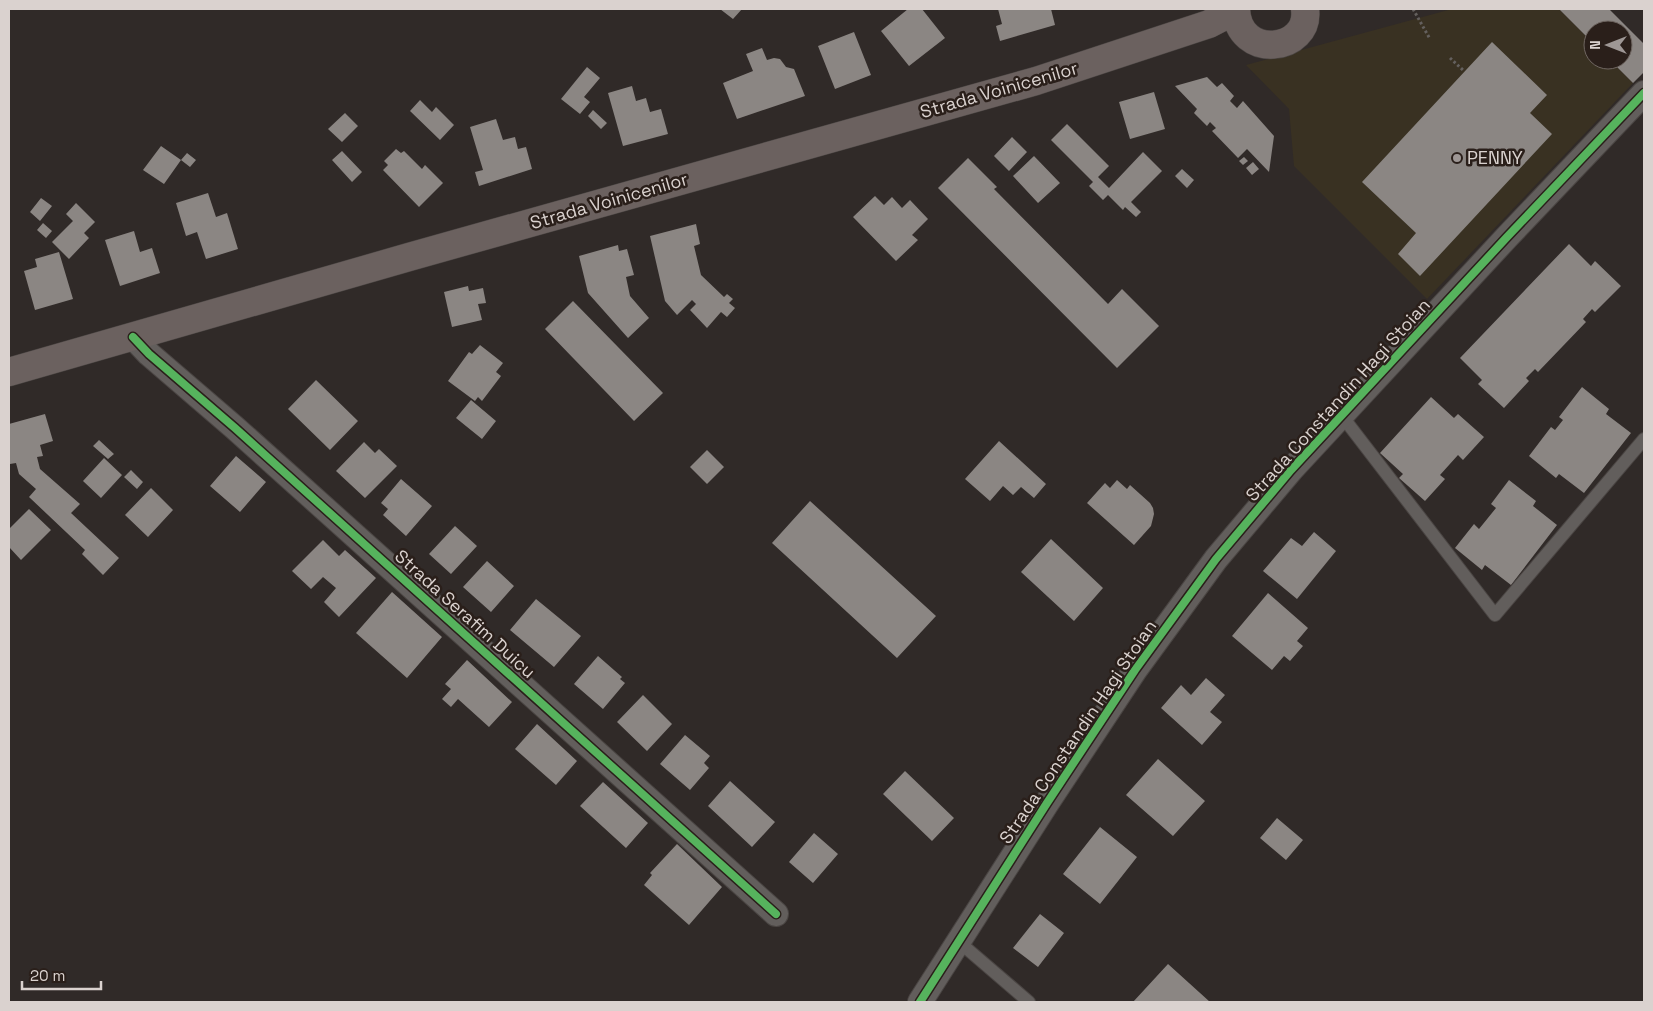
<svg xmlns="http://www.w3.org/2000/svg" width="1653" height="1011" font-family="'Space Grotesk',sans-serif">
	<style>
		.commercial { fill: #393122 }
		.building { fill: #8b8683 }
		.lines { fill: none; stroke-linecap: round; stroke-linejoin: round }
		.service-casing { stroke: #4a4543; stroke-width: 14 }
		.minor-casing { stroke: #4a4543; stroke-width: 26 }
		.primary-casing { stroke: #4a4543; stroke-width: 29 }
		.path { stroke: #64605e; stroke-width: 3; stroke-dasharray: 2.5 2.5; stroke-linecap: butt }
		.service { stroke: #625e5c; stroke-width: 12 }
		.minor { stroke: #625e5c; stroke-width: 24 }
		.primary { stroke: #6b615f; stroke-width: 28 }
		.cycleway-casing { stroke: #2a1f1a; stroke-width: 11 }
		.cycleway { stroke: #56b35d; stroke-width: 8 }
		.poi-dot { fill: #9e9795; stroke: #2a1f1a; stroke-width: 2 }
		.labels { text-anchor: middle; stroke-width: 5; stroke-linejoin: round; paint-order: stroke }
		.street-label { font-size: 18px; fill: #dad2cf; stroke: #2a1f1a }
		.poi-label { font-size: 18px; fill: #dad2cf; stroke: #2a1f1a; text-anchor: start }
	</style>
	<rect width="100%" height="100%" fill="#302a28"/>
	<path class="commercial" d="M1452,9H1559L1593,43V60H1610L1633,83L1427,299L1294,166L1289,109L1246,65Z"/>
	<path class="building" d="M720,9H742L733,19Z
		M908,9H922L945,38L909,66L881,31Z
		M998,9H1051L1055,25L1000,41L996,26L1002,24Z
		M1559,9H1609L1644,44V72L1633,83L1610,60H1623V30H1593V43Z
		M854,32L871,75L835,89L818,46Z
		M1492,42L1547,95L1530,113L1552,134L1420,276L1398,254L1416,233L1362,182Z
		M762,48L767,60L774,58L780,59L786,67L794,69L805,96L737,119L723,83L753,71L746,54Z
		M587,67L600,78L584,97L590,102L580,114L561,99Z
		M1207,77L1217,87L1222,83L1234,96L1230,101L1237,108L1243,101L1274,136L1269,172L1247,149L1238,158L1212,131L1216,128L1210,122L1207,126L1194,113L1197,109L1175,86Z
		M632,86L636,101L646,98L650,112L661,109L668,134L623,146L608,93Z
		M1154,92L1165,129L1130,139L1119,102Z
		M420,100L432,112L436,107L454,125L440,140L410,111Z
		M593,110L607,123L601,129L588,116Z
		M345,113L358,126L342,142L328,129Z
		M496,119L503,140L515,137L518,149L526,147L532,169L479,186L475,172L483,170L470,127Z
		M1067,124L1109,166L1098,177L1109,188L1143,152L1162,171L1131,202L1141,212L1136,217L1125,207L1123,210L1108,195L1103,200L1089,186L1093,182L1051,140Z
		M1012,137L1027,152L1009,171L994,156Z
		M161,146L181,160L187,153L196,160L190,167L181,160L164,184L143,170Z
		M396,149L401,153L404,151L422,169L425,165L443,183L419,207L383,170L388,165L384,161Z
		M342,151L362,172L352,182L332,160Z
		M1034,156L1060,183L1038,203L1013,176Z
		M1244,157L1248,161L1243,165L1239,161Z
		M968,158L997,187L994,189L1108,304L1122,289L1159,326L1117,368L938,188Z
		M1253,162L1259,169L1252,175L1246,168Z
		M1182,169L1194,180L1187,188L1175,176Z
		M208,193L216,217L227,213L238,249L206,259L197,232L186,236L176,203Z
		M875,196L884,205L892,197L902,208L910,200L928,219L912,235L918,240L896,261L853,217Z
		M41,198L52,206L40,221L30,212Z
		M76,203L95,222L84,233L89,238L69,259L52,242L73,221L66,214Z
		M43,223L52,231L46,238L37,230Z
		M696,224L700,244L694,246L701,275L724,297L727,294L733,299L729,303L735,308L727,317L721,312L707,328L690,310L696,304L692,300L677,315L665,301L650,236Z
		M134,231L140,252L152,248L160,273L120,286L105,240Z
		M1569,244L1591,266L1595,261L1621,286L1595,312L1592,309L1583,319L1586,322L1538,372L1535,369L1526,378L1529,381L1504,408L1478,384L1482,380L1460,358Z
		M618,245L619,251L627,249L634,275L626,277L630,296L649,318L628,338L588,293L579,256Z
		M59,252L73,299L35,310L24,271L37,267L35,259Z
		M468,286L469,291L483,288L486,303L478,304L482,320L452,327L444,292Z
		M573,301L663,393L634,421L545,329Z
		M480,345L503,363L496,372L501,376L482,401L478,397L475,401L448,381L469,352L472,354Z
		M316,380L358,421L330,450L288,409Z
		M1582,387L1609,409L1606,414L1631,433L1584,493L1559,474L1556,478L1529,456L1551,427L1555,430L1563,420L1559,417Z
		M1431,397L1454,418L1458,414L1484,437L1463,460L1458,455L1440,475L1445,479L1425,501L1399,478L1403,474L1380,453Z
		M471,400L496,421L482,439L456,418Z
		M45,414L53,441L40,445L43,456L37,457L40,469L80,504L71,513L119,558L103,575L82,554L85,550L29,497L36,489L19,474L16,463L10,464L9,459V424Z
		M99,440L114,454L108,459L93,446Z
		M999,441L1046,484L1034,498L1021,487L1013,495L1003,486L990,501L965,479Z
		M364,442L375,453L379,449L397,466L365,498L336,471Z
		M707,450L724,467L707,484L690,467Z
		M236,456L266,482L240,512L210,486Z
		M104,458L122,475L101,498L83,481Z
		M131,470L143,482L137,489L124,477Z
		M401,479L432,506L406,536L383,515L388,509L381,503Z
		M1117,480L1127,489L1130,485L1150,503L1153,508L1154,514L1151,526L1134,545L1087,503L1105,483L1110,488Z
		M1509,480L1536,501L1533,506L1557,525L1511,585L1485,565L1482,570L1455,548L1474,524L1479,529L1496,508L1491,504Z
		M151,488L173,510L148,537L125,515Z
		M810,501L936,616L897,658L772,543Z
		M29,509L51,530L21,560L9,547V529Z
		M455,526L477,546L451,574L429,554Z
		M1314,532L1336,551L1297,599L1263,571L1291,538L1302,546Z
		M1051,539L1103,588L1074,621L1021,572Z
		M323,540L339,556L345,550L376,578L339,617L324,602L336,588L323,577L311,589L292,571Z
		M487,561L514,586L491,612L463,587Z
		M392,592L442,637L407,678L356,633Z
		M1268,593L1308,628L1297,641L1303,646L1290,661L1284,656L1272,670L1232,636Z
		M536,599L581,636L554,667L510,630Z
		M598,656L622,677L620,679L625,683L603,709L574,684Z
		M467,660L512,702L489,727L458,699L451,707L442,699L451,689L445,684Z
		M1206,678L1225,695L1210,712L1222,722L1202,745L1161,708L1181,685L1191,695Z
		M643,695L672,724L647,751L617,722Z
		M537,724L577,761L556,785L515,749Z
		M685,735L710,756L704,763L709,768L690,790L660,764Z
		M1158,759L1205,801L1173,836L1126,795Z
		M905,771L954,818L932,841L883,794Z
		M730,781L775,822L752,847L708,806Z
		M603,782L648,823L626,848L580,806Z
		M1277,818L1303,840L1286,860L1260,838Z
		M1100,827L1137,857L1100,904L1063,874Z
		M814,833L838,854L813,883L789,862Z
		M677,844L722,887L689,925L644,885L652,875L650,873Z
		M1040,914L1064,933L1038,967L1013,948Z
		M1168,964L1210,1002H1133Z"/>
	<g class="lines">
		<defs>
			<path id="service" d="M1342,416L1495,615L1644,439
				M958,941L1029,1002"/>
			<path id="minor" d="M133,337L149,354L235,428L776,914
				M920,1002L1047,803L1135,670L1216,559L1291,470L1507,237L1644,93"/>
			<path id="primary" d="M1236,9C1238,61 1311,52 1305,9
				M9,372L409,257L1036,81L1209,24L1236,10"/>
		</defs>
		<use href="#service" class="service-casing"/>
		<use href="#minor" class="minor-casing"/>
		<use href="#primary" class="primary-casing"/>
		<path class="path" d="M1413,9L1430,39
			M1450,58L1464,71"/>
		<use href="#service" class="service"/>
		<use href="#minor" class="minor"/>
		<use href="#primary" class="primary"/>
		<defs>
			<path id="cycleway" d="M133,337L149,354L235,428L776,914
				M920,1002L1047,803L1135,670L1216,559L1291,470L1507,237L1644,93"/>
		</defs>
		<use href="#cycleway" class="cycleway-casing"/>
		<use href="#cycleway" class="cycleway"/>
	</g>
	<circle class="poi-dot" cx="1457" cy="158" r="5"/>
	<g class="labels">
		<g class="street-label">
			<text transform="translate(999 90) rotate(-16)" y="6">Strada Voinicenilor</text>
			<text transform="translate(609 201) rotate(-16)" y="6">Strada Voinicenilor</text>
			<text transform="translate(1338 400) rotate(-48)" y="6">Strada Constandin Hagi Stoian</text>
			<text transform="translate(465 614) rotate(42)" y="6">Strada Serafim Duicu</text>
			<text transform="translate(1078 732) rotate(-56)" y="6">Strada Constandin Hagi Stoian</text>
		</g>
		<g class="poi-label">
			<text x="1467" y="164">PENNY</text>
		</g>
	</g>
	<rect width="1653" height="1011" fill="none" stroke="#dad2cf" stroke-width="20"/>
	<g transform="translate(1608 45) rotate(270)"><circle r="24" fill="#2a1f1a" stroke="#706762"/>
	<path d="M0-4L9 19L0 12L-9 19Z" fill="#9e9795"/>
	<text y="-8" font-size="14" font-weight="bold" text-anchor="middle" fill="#dad2cf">N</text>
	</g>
	<path d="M22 981v8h79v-8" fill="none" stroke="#dad2cf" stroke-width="2.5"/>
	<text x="30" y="981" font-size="15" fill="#dad2cf" stroke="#2a1f1a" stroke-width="4" paint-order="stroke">20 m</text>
</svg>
